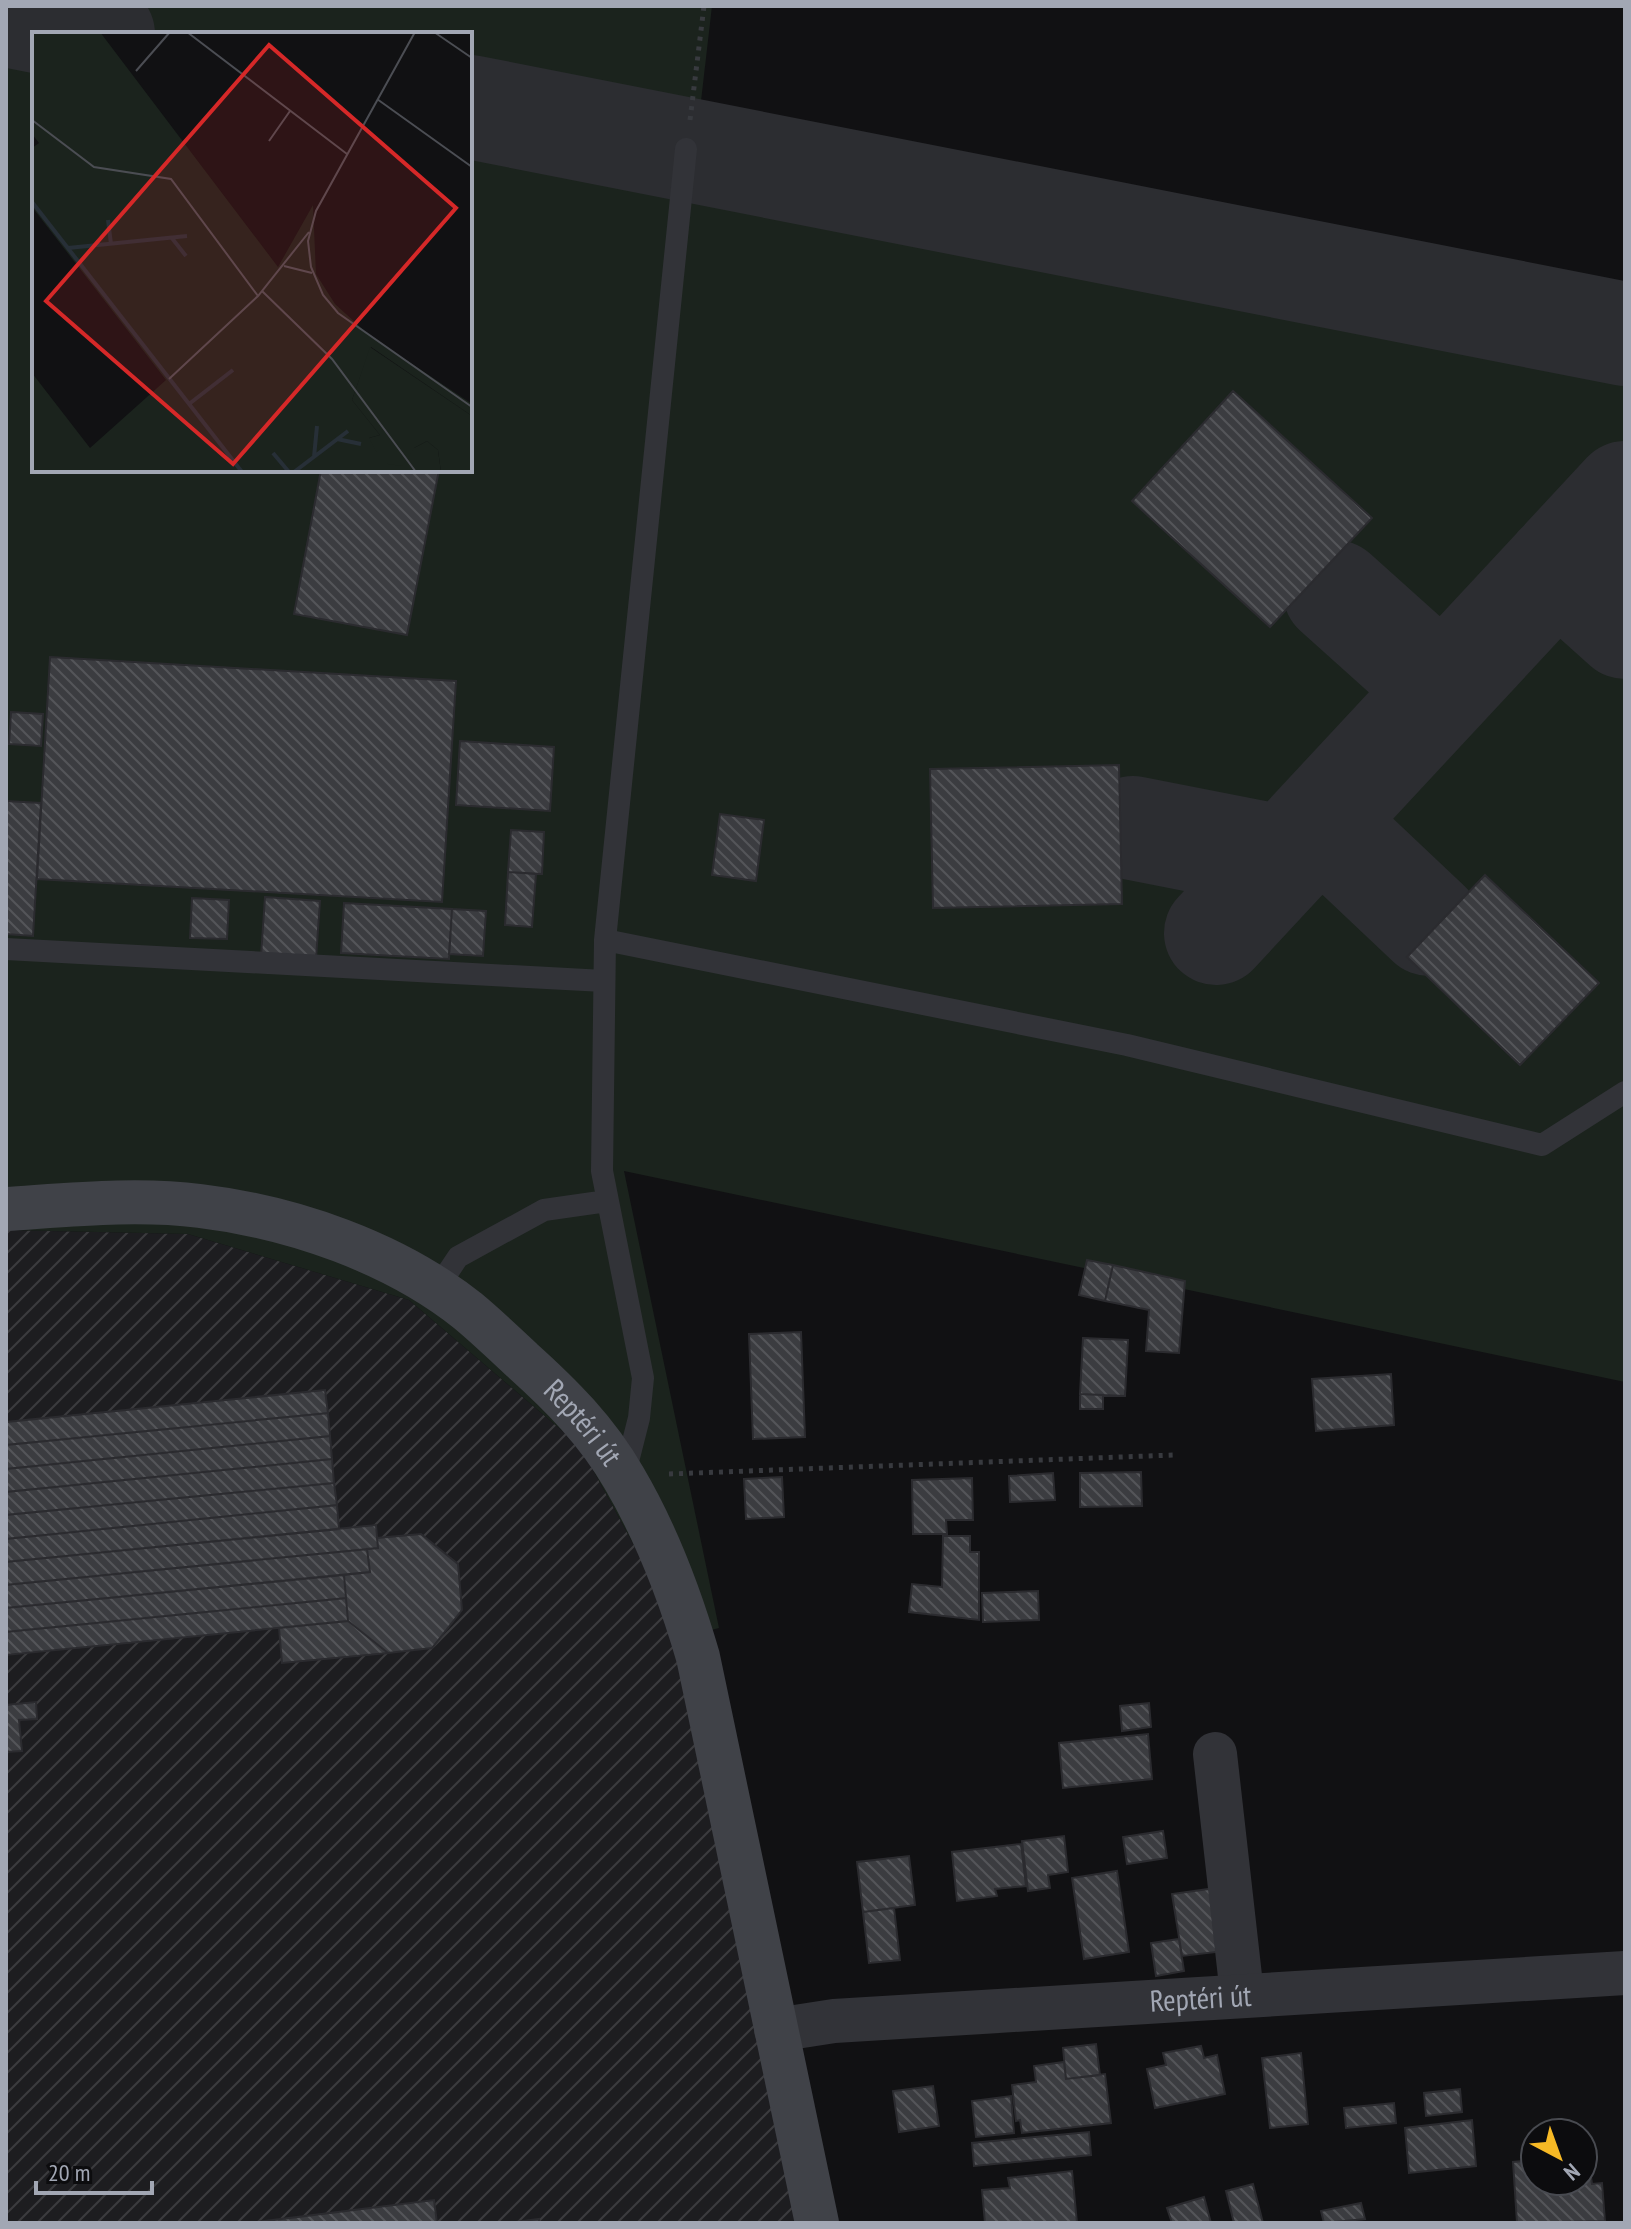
<svg xmlns="http://www.w3.org/2000/svg" width="1631" height="2229" font-family="'PT Sans Narrow',sans-serif">
	<style>
		.industrial { fill: url(#industrial-furrows) }
		.green { fill: #1b231d; fill-rule: evenodd }
		.lines { fill: none; stroke-linecap: round; stroke-linejoin: round }
		.taxiway { stroke: #2c2d31; stroke-width: 104 }
		.building { fill: url(#building-back-hatch); stroke: #2b2b2f; stroke-width: 2 }
		.path { stroke: #383a3f; stroke-width: 5; stroke-dasharray: 4 6; stroke-linecap: butt }
		.lane { stroke: #323338; stroke-width: 22 }
		.street { stroke: #323338; stroke-width: 44 }
		.secondary { stroke: #404248; stroke-width: 44 }
		.labels { text-anchor: middle; stroke-width: 7; stroke-linejoin: round; paint-order: stroke }
		.street-label { font-size: 30px; fill: #a2a7b4; stroke: #0c0c0e }
		.inset-river { fill: none; stroke: #272f37; stroke-width: 4 }
		.inset-road { fill: none; stroke: #4b4d53; stroke-width: 2 }
		.view { fill: #d62828; fill-opacity: 0.15; stroke: #d62828; stroke-width: 4 }
		.inset-edge { fill: none; stroke: #a2a7b4; stroke-width: 4 }
	</style>
	<defs>
		<pattern id="industrial-furrows" width="10" height="10" patternUnits="userSpaceOnUse" patternTransform="scale(2)"><rect width="10" height="10" fill="#1d1d20"/><path d="M-1 1l2-2M0 10L10 0M9 11l2-2" fill="none" stroke="#3b3b3e"/></pattern>
		<pattern id="building-back-hatch" width="6" height="6" patternUnits="userSpaceOnUse" patternTransform="scale(2)"><rect width="6" height="6" fill="#3b3c40"/><path d="M-1 5l2 2M0 0l6 6M5-1l2 2" fill="none" stroke="#545559"/></pattern>
	</defs>
	<rect width="100%" height="100%" fill="#111113"/>
	<path class="industrial" d="M6,1230L188,1234L409,1300L580,1446L684,1637L799,2223H6Z"/>
	<path class="green" d="M6,6H712L698,127L1625,311V1382L624,1171L719,1628L684,1637L580,1446L409,1300L188,1234L6,1230ZM34,34H470V470H34Z"/>
	<g class="lines">
		<path class="taxiway" d="M6,15L103,34
			M470,107L1625,334
			M1557,566L1625,627
			M1335,592L1443,689
			M1320,821L1429,924
			M1133,828L1286,858
			M1216,933L1625,493"/>
	</g>
	<path class="building" d="M1233,391L1372,518L1270,627L1132,501Z
		M321,470H439L407,635L294,614Z
		M50,657L456,681L442,902L37,879Z
		M11,712L43,714L41,746L9,744Z
		M460,741L554,747L550,811L456,805Z
		M1119,765L1122,904L933,908L930,769Z
		M6,801L41,803L33,936L6,934Z
		M720,814L764,820L756,881L712,875Z
		M511,830L544,832L542,874L508,872Z
		M508,872L536,874L532,927L505,925Z
		M1485,875L1599,983L1520,1065L1407,957Z
		M265,897L320,901L316,959L261,956Z
		M192,898L229,900L227,939L190,938Z
		M344,903L452,909L449,959L341,953Z
		M452,909L486,911L483,956L449,954Z
		M1087,1260L1113,1265L1105,1301L1079,1295Z
		M1113,1265L1185,1281L1179,1353L1146,1351L1149,1310L1105,1301Z
		M801,1332L805,1437L753,1439L749,1334Z
		M1083,1338L1128,1340L1125,1396L1080,1394Z
		M1391,1374L1394,1425L1316,1431L1312,1379Z
		M325,1390L328,1413L6,1445V1422Z
		M1080,1394L1103,1395V1409H1080Z
		M328,1413L330,1436L6,1469V1445Z
		M330,1436L332,1459L6,1492V1469Z
		M332,1459L334,1483L6,1515V1492Z
		M1141,1472L1142,1506L1080,1507V1473Z
		M1053,1473L1055,1500L1010,1502L1009,1476Z
		M782,1477L784,1517L746,1519L744,1479Z
		M972,1478L973,1520H946L947,1534H913L912,1480Z
		M334,1483L337,1505L6,1539V1515Z
		M337,1505L339,1529L6,1562V1539Z
		M376,1525L378,1548L6,1585V1562Z
		M421,1534L458,1564L462,1610L432,1648L388,1653L348,1621L344,1575L370,1572L367,1549L378,1548L377,1538Z
		M943,1536H970V1552H979V1620L909,1612L912,1584L942,1587Z
		M367,1549L370,1572L6,1608V1585Z
		M344,1575L346,1598L6,1632V1608Z
		M1038,1591L1039,1620L983,1622L982,1593Z
		M346,1598L348,1621L6,1655V1632Z
		M348,1621L388,1653L282,1663L279,1628Z
		M36,1702L37,1719L19,1720L22,1751L6,1752V1705Z
		M1149,1703L1151,1727L1122,1731L1120,1706Z
		M1148,1734L1152,1779L1063,1788L1059,1743Z
		M1163,1831L1167,1858L1127,1864L1123,1837Z
		M1064,1836L1068,1872L1048,1875L1050,1888L1028,1891L1022,1841Z
		M1021,1844L1026,1886L995,1889L997,1896L957,1901L952,1852Z
		M909,1856L915,1905L863,1912L857,1862Z
		M1117,1871L1129,1952L1084,1959L1072,1878Z
		M1216,1888L1225,1951L1182,1956L1172,1894Z
		M894,1908L900,1960L869,1963L863,1912Z
		M1179,1939L1184,1971L1156,1976L1151,1943Z
		M1096,2044L1100,2075L1066,2079L1063,2048Z
		M1201,2046L1204,2058L1217,2055L1225,2094L1155,2108L1147,2069L1166,2065L1163,2053Z
		M1301,2053L1308,2124L1270,2128L1262,2058Z
		M1064,2062L1066,2079L1105,2074L1111,2123L1022,2133L1020,2120L1016,2121L1012,2085L1036,2082L1034,2066Z
		M933,2086L939,2126L899,2132L893,2091Z
		M1460,2089L1462,2112L1426,2116L1424,2093Z
		M1011,2096L1014,2133L976,2137L972,2101Z
		M1394,2103L1396,2123L1346,2128L1344,2108Z
		M1472,2120L1476,2166L1409,2173L1405,2128Z
		M1089,2132L1091,2155L974,2166L972,2143Z
		M1535,2160V2181H1583V2177H1591L1592,2184L1602,2183L1605,2221L1517,2223L1513,2162Z
		M1072,2171L1077,2223H985L982,2190L1010,2188L1008,2178Z
		M1253,2184L1263,2223H1234L1226,2191Z
		M1204,2197L1211,2223H1172L1167,2208Z
		M434,2200L437,2223H249Z
		M1361,2203L1365,2219L1324,2223L1321,2211Z
		M539,2219V2223H508Z"/>
	<g class="lines">
		<path class="path" d="M690,120L704,6
			M669,1474L1175,1455"/>
		<path class="lane" d="M605,940L1127,1045L1542,1145L1625,1092
			M6,949L604,981
			M436,1290L458,1257L544,1210L607,1201
			M624,1477L639,1418L643,1378L602,1171L605,940L686,149"/>
		<g class="street">
			<path d="M1215,1754L1242,1994"/>
			<path id="s1" d="M776,2030L834,2021L1625,1973"/>
		</g>
		<path class="secondary" id="s2" d="M6,1209C69,1205 136,1198 200,1206C292,1217 394,1252 468,1311C486,1326 504,1343 522,1360C561,1395 597,1431 624,1478C657,1534 680,1595 698,1657L817,2223"/>
	</g>
	<g class="labels">
		<g class="street-label">
			<text dy="10" stroke="none"><textPath href="#s2" startOffset="646">Reptéri út</textPath></text>
			<text dy="10" stroke="none"><textPath href="#s1" startOffset="426">Reptéri út</textPath></text>
		</g>
	</g>
	<g transform="translate(32 32)">
		<rect width="440" height="440" fill="#111113"/>
		<path d="M0,0H68L246,235L281,173L284,242L303,272L337,303L440,372V384L339,315L320,368L348,403L337,406L382,416L395,409L406,418L409,440H0V341L58,416L134,348L0,175V116L7,111L0,102Z" fill="#1b231d"/>
		<path d="M338,315L440,384V440H409L406,418L395,409L382,416L370,434L356,432L344,419L337,406L348,403L320,368Z" fill="#1b231d"/>
		<path class="inset-river" d="M0,170L210,440M76,188L79,212M139,205L154,224M36,216L155,204M157,372L201,338M305,407L329,412M241,421L257,440M282,425L285,394M262,440L316,399"/>
		<path class="inset-road" d="M155,0L315,122M383,0L284,179L276,209L279,235L291,263L306,281L440,375M402,0L440,26M104,39L138,0M345,67L440,135M0,88L62,135L139,147L226,264M237,109L258,79M252,234L280,241M230,259L300,327L384,440M137,347L226,264L277,200"/>
		<path class="view" d="M237,13L424,176L201,432L14,269Z"/>
		<rect width="440" height="440" class="inset-edge"/>
	</g>
	<rect width="1631" height="2229" fill="none" stroke="#a2a7b4" stroke-width="16"/>
	<g transform="translate(1559 2157) rotate(139)"><circle r="38" fill="#0c0c0e" stroke="#484a50" stroke-width="2"/>
	<path d="M0-6L14 30L0 20L-14 30Z" fill="#f7b925"/>
	<text y="-12" font-size="22" font-weight="bold" text-anchor="middle" fill="#a2a7b4">N</text>
	</g>
	<path d="M36 2181v12h116v-12" fill="none" stroke="#a2a7b4" stroke-width="4"/>
	<text x="48" y="2181" font-size="24" fill="#a2a7b4" stroke="#0c0c0e" stroke-width="6" paint-order="stroke">20 m</text>
</svg>
